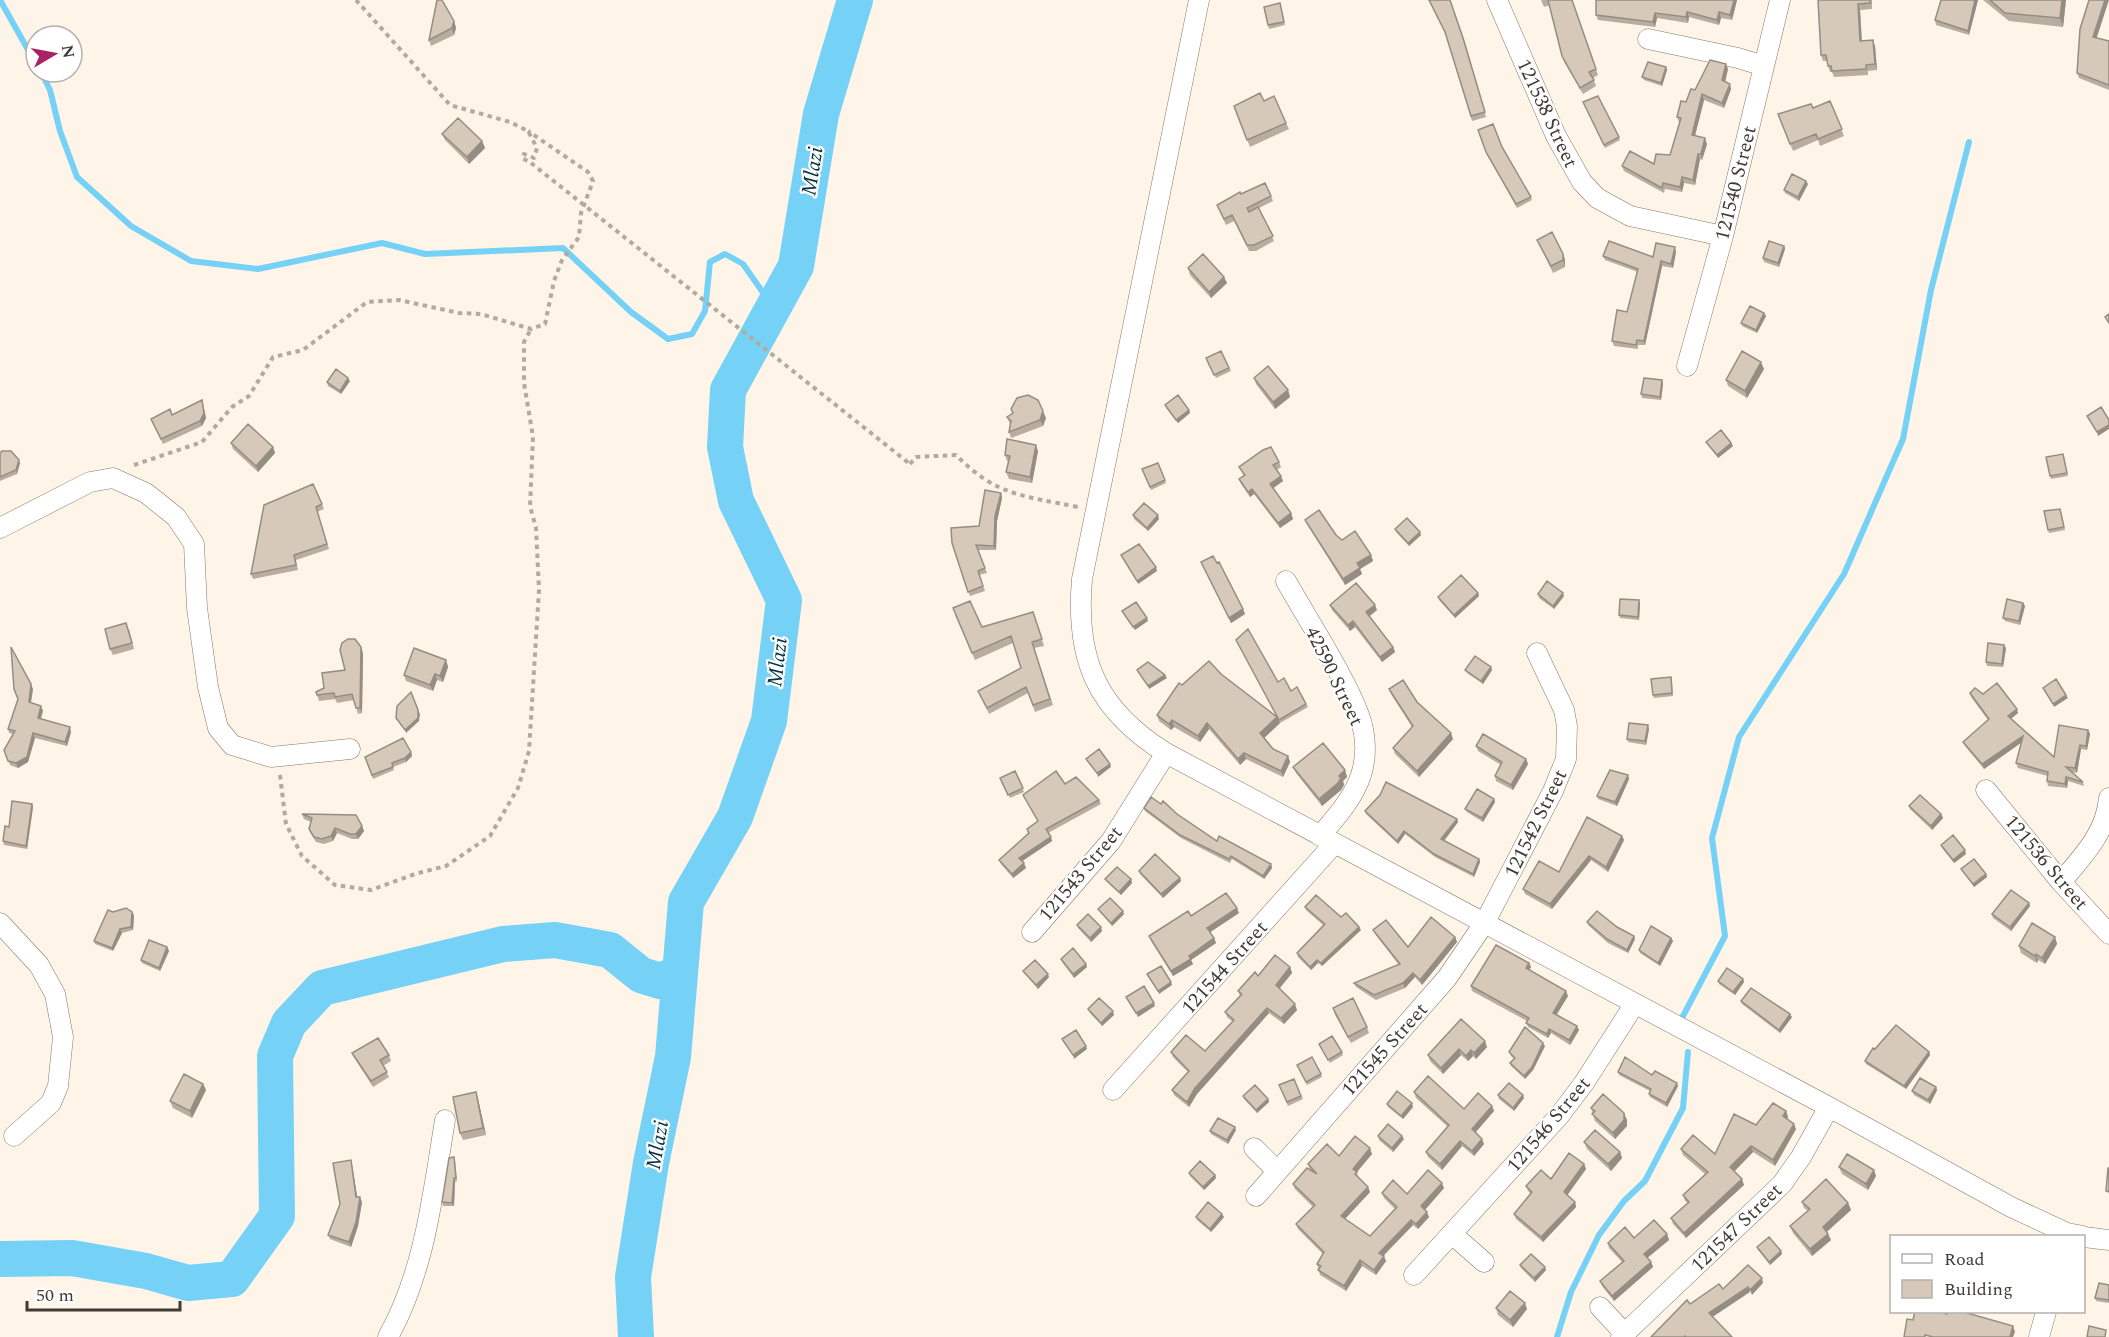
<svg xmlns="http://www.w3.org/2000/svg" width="2109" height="1337" font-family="Spectral,serif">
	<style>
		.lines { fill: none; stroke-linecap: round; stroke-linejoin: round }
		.stream { stroke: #76d1f6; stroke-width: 6 }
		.river { stroke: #76d1f6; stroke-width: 36 }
		.street-casing { stroke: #84796a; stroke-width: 21 }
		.path { stroke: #b2aa9f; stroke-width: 4; stroke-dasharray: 4.5 4.5; stroke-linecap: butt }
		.street { stroke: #fff; stroke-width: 20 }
		.path-bridge { stroke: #b2aa9f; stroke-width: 4; stroke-dasharray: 4.5 4.5; stroke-linecap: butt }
		.wall { fill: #b8ad9f }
		.shaded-wall { fill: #968d82 }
		.building { fill: #d6c9b9; stroke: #968d82; stroke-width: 1.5 }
		.labels { text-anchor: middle; stroke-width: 4.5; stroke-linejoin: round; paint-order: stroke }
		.street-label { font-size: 20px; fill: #403b34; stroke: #fff }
		.water-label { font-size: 21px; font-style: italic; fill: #063141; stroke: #fff }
	</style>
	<rect width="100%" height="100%" fill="#fef4e7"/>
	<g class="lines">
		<path class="stream" d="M0,0L36,64
			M41,72L50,90L60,131L77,177L131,226L191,261L258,269L382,243L425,254L563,248L631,312L668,339L692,334L705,311L710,262L725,254L743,264L773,307
			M1682,1018L1725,936L1712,838L1739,737L1844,574L1903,439L1931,290L1969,142
			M1557,1337L1571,1292L1599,1235L1624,1201L1645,1181L1683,1108L1688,1052"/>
		<path class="river" d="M0,1259L72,1258L146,1271L188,1283L232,1279L277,1216L275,1056L289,1023L322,988L503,944L555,940L610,950L641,975L660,981L680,973
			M636,1337L633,1277L651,1163L673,1057L686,902L735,817L769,721L784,600L736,501L725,447L728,390L796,266L821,114L855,0"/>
		<defs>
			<path id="street" d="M1199,0L1082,579C1075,660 1097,710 1166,753L1829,1107L2011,1207L2067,1233L2083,1236
				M1497,0L1556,136L1582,182L1597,198L1630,216L1723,236
				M1648,39L1738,58L1764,66
				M1687,366L1723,236L1780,0
				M0,528L90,482L113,478L146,493L176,517L194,544L197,608L208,687L218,728L232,745L271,757L350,749
				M1286,581C1309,622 1343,673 1359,715C1366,734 1367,756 1361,775C1353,799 1336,817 1320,836
				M1986,790L2061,882L2109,934
				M2061,882C2083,856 2106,833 2109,798
				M0,923L39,965L55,994L63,1037L58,1086L51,1103L14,1136
				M1032,932L1111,841L1166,753
				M1113,1090L1334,844
				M1254,1148L1276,1170
				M1256,1196L1447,978L1485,922L1553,791L1566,759L1567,726L1564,710L1537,653
				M1453,1235L1484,1262
				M2084,1237L2109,1240
				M1414,1275L1559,1116L1584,1083L1634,1005
				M1600,1307L1625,1334
				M388,1337C425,1271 433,1193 445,1120
				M1621,1337L1782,1184L1801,1157L1829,1107
				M2039,1337L2046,1312"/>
		</defs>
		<use href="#street" class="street-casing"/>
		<path class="path" d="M356,0L450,105L510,122L528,131L537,148L534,158L524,154L522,158L531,163
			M910,464L916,457L956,455C996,496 1024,496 1078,507
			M134,465L202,442L232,407L249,396L273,357L303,350L367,302L399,300L459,313L481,314L531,329L545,324L554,281L562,260L579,237L581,213L593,181L588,172L528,131
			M280,775L286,824L302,856L335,885L371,890L415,874L446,866L490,836L518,788L529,751L539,590L536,528L530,506L533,437L524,383V342L531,329"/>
		<use href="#street" class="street"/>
		<path class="path-bridge" d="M531,163L910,464"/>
	</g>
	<path class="wall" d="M1429,0H1450L1465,42L1486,117L1472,121L1446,35Z
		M1541,0H1572L1598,75L1593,78L1596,86L1583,94L1564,62L1550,5L1544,7Z
		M1596,0H1737L1732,20L1721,18L1719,25L1689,17L1688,23L1657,18L1655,27L1598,20L1596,15Z
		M1818,0H1872V9L1860,10L1862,41L1875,46L1877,70L1868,71V75L1834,77L1832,72H1830L1828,66L1827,61H1823L1821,55Z
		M1941,0H1978L1969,35L1936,25L1935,20Z
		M1983,0H2066L2063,27L2009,21Z
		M1280,3L1285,25L1269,29L1268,25Z
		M454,21L456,28L454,35L431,46L429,40Z
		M2097,38L2109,41V90L2079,78L2077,73Z
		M1666,67L1667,70L1662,86L1644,80L1642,77Z
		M1728,69L1725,82L1731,89L1724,108L1704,100L1695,135L1707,144L1702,160L1700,159L1695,185L1684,183L1682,192L1665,189L1664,193L1624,171L1622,166L1654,164L1670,155L1680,122H1679L1677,117L1686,102L1695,90Z
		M1264,101L1286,123L1289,129L1250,147L1234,106Z
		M1830,101L1844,136L1820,146L1818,140L1793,151L1778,114L1813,108Z
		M1585,106L1619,137L1620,140L1605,148Z
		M1478,130L1502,147L1532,200L1517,208L1487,155Z
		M442,134L482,141L485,148L469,164L445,140Z
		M1808,184L1799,201L1785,193L1784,190Z
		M1271,196L1273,201L1259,208L1274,241L1256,251H1249L1234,221L1226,225L1217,205Z
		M1537,240L1563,254L1565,260V267L1553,273Z
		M1784,246L1785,249L1779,267L1764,262L1763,258Z
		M1676,252L1673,268L1662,266L1645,345H1638V349L1614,346L1612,341L1627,312L1638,272L1605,260L1603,256L1653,257Z
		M1188,268L1224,277L1227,283L1211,298L1190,275Z
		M1764,313L1766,316L1757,333L1742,326L1741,323Z
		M1221,351L1231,371L1216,378L1206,358Z
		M1764,369L1747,398L1728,386L1726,380Z
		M1254,378L1288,390L1290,397L1275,409L1256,384Z
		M1662,380L1663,384L1661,400L1642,398L1641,394Z
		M350,381L341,394L328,386L327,382Z
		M202,400L206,418L202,426L163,444L151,419L172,415Z
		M1165,405L1190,413L1178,423L1166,408Z
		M1013,413L1046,418L1043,426L1011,438L1009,432L1010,424L1007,417Z
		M1706,442L1731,443L1733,446L1718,458L1708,445Z
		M231,443L273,447L275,453L258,472L233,449Z
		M1038,451L1032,483L1009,479L1006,472L1008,462L1007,461L1005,455Z
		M0,453L20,463L17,474L0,481Z
		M2063,454L2068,476L2051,479L2050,476Z
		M1279,462L1281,467L1277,470L1283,481L1273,488L1291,513L1293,519L1280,528L1254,494L1250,497L1241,484L1239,479L1244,476L1239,467Z
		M1158,463L1166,483L1151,490L1142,469Z
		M313,484L324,509L317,512L329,549L296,560L298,570L253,579L251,574Z
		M1001,493L1002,498L997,521L996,550H978L987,573L979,575L985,591L970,596L952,543L979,526Z
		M2061,512L2065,530L2049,533L2048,530Z
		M1133,515L1159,519L1148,531L1134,519Z
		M1305,520L1336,535L1342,540L1371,555L1373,561L1360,569L1362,574L1345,585L1308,526Z
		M1395,529L1421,535L1409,546L1396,532Z
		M1201,562L1245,614L1231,623Z
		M1478,593L1479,596L1455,618L1439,600L1438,597Z
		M1538,594L1564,596L1554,609L1539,598Z
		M2023,603L2025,606L2020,625L2005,621L2003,618Z
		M1640,604L1639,620L1620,618L1619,615Z
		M1330,605L1377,610L1370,616L1393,647L1395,652L1382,662L1355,627L1350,631L1332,610Z
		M1033,612L1044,646L1034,648L1053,705L1035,712L1028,693L989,714L978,691L1021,668L1013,643L975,660L955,615L982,627Z
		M129,629L134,649L113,655L110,649Z
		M1236,640L1278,682L1291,691L1306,704L1308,707L1280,723L1278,718L1280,723L1264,738L1273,749L1288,756L1290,762L1283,777L1246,759L1240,765L1209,729L1200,742L1174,727L1171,730L1159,721L1157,715L1182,685L1277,717Z
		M2006,648L2003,667L1987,666L1986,662Z
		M363,653L362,713L358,714L354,700L337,703L335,699L319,701L316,692L324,688Z
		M446,660L448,667L443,682L437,680L433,691L406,681L404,675Z
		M1491,667L1492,670L1483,684L1467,673L1465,670Z
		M1671,677L1672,680L1673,696L1654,698L1653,695Z
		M33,689L31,703L43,711L41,719L71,732L67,746L35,738L28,762L18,768L10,765L4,750L13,734L9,733L8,729Z
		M1389,689L1417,702L1453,739L1419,777L1395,754L1393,748L1412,727L1391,694Z
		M1970,693L1983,694L2018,713L2011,719L2054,757L2088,730L2090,734L2087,750L2081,749L2077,773L2071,772L2083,782L2084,786L2068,781L2067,788L2048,786L2047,781L2048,776L2018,768L2016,763L2022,742L1984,769L1965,746L1963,742L1988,720L1971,697Z
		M1649,729L1646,745L1628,742L1627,739Z
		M1476,746L1526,759L1528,764L1513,790L1496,781L1495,776L1501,765L1478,751Z
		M411,752L412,756L406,762L393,767L394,770L373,779L365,757Z
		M1293,767L1345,770L1347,777L1343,781L1344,785L1341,790L1322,806L1296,773Z
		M1015,771L1024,792L1010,798L1000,778Z
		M1628,775L1629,779L1617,806L1598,799L1597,796Z
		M1065,784L1099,800L1101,804L1048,833L1052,841L1022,861L1026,868L1013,878L1001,864L999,860L1028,834L1027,829L1038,822L1023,795Z
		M1494,799L1495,802L1483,822L1467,812L1465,809Z
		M32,804L33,807L27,849L4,845L3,841L9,827Z
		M1909,806L1941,814L1943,818L1932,830L1910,809Z
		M1144,808L1177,814L1217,841L1271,864L1272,868L1264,879L1232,859L1230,863L1181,838L1145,811Z
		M1365,811L1457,819L1458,822L1444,841L1479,859L1480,862L1474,877L1435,857L1405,834L1398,844L1366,814Z
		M302,814L362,826L364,831L358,839H352L337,833L333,841L324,844L316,842L311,834L309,829L311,822L304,819Z
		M1622,836L1624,840L1608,872L1591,860L1552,909L1525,894L1523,889L1559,872Z
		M1941,845L1966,854L1954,863L1942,848Z
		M1961,869L1986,874L1987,877L1974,887L1963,872Z
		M1139,871L1180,878L1181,881L1163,898L1140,874Z
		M1105,879H1131L1132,883L1121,895L1107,882Z
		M2029,903L2030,906L2011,931L1993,918L1992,914Z
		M1305,907L1341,917L1361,930L1322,966L1318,963L1311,970L1298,957L1297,953L1323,925L1306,910Z
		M1098,909L1124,914L1112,926L1100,912Z
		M113,912L134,915L133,930L122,933L113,951L95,944L94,941Z
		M1239,913L1210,932L1214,938L1216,943L1191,960L1193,964L1173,976L1151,941L1149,936L1191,916Z
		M1587,922L1617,927L1634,936L1635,939L1628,953L1608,943L1588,925Z
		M1077,925L1102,931L1091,942L1078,928Z
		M1373,930L1408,947L1455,937L1457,942L1422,985L1415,977L1405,988L1376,1000L1356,987L1354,983L1399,965L1375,934Z
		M2055,937L2057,944L2045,964L2038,960L2037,963L2021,953L2019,946Z
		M1671,938L1673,941L1660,966L1640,953L1639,950Z
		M167,947L169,951L160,971L142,963L141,960Z
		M1061,959L1087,967L1074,978L1062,962Z
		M1529,963L1531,967L1529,970L1568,996L1557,1014L1579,1030L1570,1045L1551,1033L1548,1038L1528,1027L1526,1023L1527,1021L1472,991L1471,986Z
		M1290,967L1292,973L1280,988L1297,1010L1284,1024L1269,1013L1197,1094L1189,1107L1174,1095L1172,1090L1188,1072L1173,1057L1171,1052L1205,1051L1233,1022L1227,1017L1225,1012L1240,996L1238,991L1258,976Z
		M1023,971L1049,977L1038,989L1025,974Z
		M1743,979L1744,982L1735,995L1719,984L1718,981Z
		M1741,1001L1792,1017L1780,1033L1742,1004Z
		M1333,1008L1367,1027L1369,1033L1351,1043L1335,1015Z
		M1088,1009L1114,1015L1102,1026L1089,1012Z
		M1461,1019L1487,1047L1476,1059L1473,1056L1468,1061L1461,1055L1443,1074L1430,1061L1428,1055Z
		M1319,1044L1342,1052L1343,1055L1330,1063Z
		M1545,1046L1533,1070L1525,1079L1511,1066L1510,1063L1514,1059L1511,1056L1509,1052Z
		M1875,1049L1929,1052L1930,1055L1906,1089L1866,1064L1865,1061Z
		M352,1053L389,1055L391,1061L383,1066L389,1077L373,1087L355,1059Z
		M1297,1065L1321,1074L1322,1077L1307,1085Z
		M1618,1072L1652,1075L1678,1086L1667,1107L1650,1097L1649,1094L1650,1091L1619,1075Z
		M1294,1079L1303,1099L1288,1106L1279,1085Z
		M203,1084L206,1090L192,1118L173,1108L170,1101Z
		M1936,1087L1937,1090L1930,1104L1914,1095L1912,1091Z
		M476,1092L478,1099L486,1135L463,1140L460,1133Z
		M1414,1092L1464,1109L1492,1106L1494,1111L1476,1132L1484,1144L1474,1156L1462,1146L1442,1170L1428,1157L1426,1152L1448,1127L1416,1098Z
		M1498,1095L1524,1098L1514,1111L1499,1099Z
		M1243,1096L1268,1099L1269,1102L1257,1113L1244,1099Z
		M1387,1104L1413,1107L1403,1119L1388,1107Z
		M1591,1108L1627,1120V1126L1615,1139L1595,1121Z
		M1786,1111L1788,1117L1787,1119L1796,1129L1775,1166L1753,1152L1734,1171L1744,1185L1686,1238L1673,1224L1671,1218L1688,1203L1685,1201L1683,1195L1705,1174L1683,1155L1681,1149L1715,1154L1756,1125Z
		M1236,1130L1228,1144L1211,1134L1210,1131Z
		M1378,1136L1404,1139L1393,1152L1379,1140Z
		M1584,1142L1620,1152L1622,1158L1611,1171L1587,1149Z
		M1372,1154L1357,1172L1358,1178L1370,1192L1345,1219L1370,1236L1395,1209L1384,1198L1382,1193L1407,1194L1444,1188L1425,1210L1429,1217L1418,1229L1413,1225L1383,1256L1386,1261L1376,1275L1362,1266L1346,1291L1320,1275L1317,1264L1323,1254L1298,1229L1296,1224L1313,1207L1295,1189L1293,1184L1310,1170L1308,1164L1339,1156Z
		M351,1160L352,1165L357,1197L362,1202L358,1226L351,1247L330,1239L328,1235L340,1204Z
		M455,1160L457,1181L455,1182L454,1206H443L442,1202Z
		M1584,1164L1586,1169L1567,1195L1575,1202L1576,1207L1543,1242L1516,1219L1514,1214L1531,1194L1528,1191L1526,1186L1551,1179Z
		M1839,1167L1874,1170L1876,1176L1868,1190L1842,1174Z
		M1189,1173L1215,1175L1216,1178L1204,1190L1190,1176Z
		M1802,1202L1848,1203L1851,1210L1827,1232L1831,1240L1812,1256L1793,1233L1790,1226L1808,1211L1804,1208Z
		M1196,1217H1224L1211,1232L1197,1220Z
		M1667,1234L1669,1240L1647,1258L1651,1262L1653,1267L1614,1301L1602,1286L1600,1281L1622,1262L1609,1248L1608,1243L1634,1238Z
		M1757,1247L1782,1254L1770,1265L1758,1250Z
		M1520,1265L1546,1270L1535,1282L1521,1268Z
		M2109,1285V1303L2096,1301L2095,1298Z
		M1496,1308L1527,1309L1513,1327L1498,1315Z"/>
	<path class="shaded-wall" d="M1734,0H1737L1732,20L1730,15Z
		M1975,0H1978L1969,35L1968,31Z
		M2062,0H2066L2063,27L2060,18Z
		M2105,0H2109L2095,43L2093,37Z
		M1858,4L1860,10L1862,47L1860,41Z
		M1687,12L1689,17L1688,23L1686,17Z
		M1719,12L1721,18L1719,25L1717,20Z
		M1655,13L1657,18L1655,27L1653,22Z
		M454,21L456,28L454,35L452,28Z
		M1873,40L1875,46L1877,70L1875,64Z
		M1726,64L1728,69L1724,86L1722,80Z
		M1666,67L1667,70L1662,86L1661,83Z
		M1730,84L1731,89L1724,108L1722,103Z
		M1702,94L1704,100L1694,140L1692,135Z
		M1705,138L1707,144L1702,160L1701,154Z
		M482,141L485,148L469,164L467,157Z
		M1698,154L1700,159L1695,185L1693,180Z
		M1682,177L1684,183L1682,192L1680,187Z
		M1806,181L1808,184L1799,201L1798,197Z
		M1784,246L1785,249L1779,267L1778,263Z
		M1675,247L1676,252L1673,268L1671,264Z
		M1563,254L1565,260V267L1563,260Z
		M1661,261L1662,266L1645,345L1644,341Z
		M1224,277L1227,283L1211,298L1209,292Z
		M1764,313L1766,316L1757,333L1756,330Z
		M1761,362L1764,369L1747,398L1745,391Z
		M348,378L350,381L341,394L340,391Z
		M1662,380L1663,384L1661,400L1660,397Z
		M1288,390L1290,397L1275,409L1273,402Z
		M202,400L206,418L202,426L200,421Z
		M1189,410L1190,413L1178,423L1176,420Z
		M1043,411L1046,418L1043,426L1040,420Z
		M2109,425V429L2098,436L2097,432Z
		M1731,443L1733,446L1718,458L1717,455Z
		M1036,445L1038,451L1032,483L1030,477Z
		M273,447L275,453L258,472L256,466Z
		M19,460L20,463L17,474L16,470Z
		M1281,476L1283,481L1272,489L1270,484Z
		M1252,489L1254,494L1250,497L1248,492Z
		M1001,493L1002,498L997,521L996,550L994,546L995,516Z
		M1291,513L1293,519L1280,528L1278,523Z
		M1158,515L1159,519L1148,531L1147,528Z
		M1420,532L1421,535L1409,546L1408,543Z
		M1371,555L1373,561L1360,569L1362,574L1345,585L1343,579L1357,563Z
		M1156,567L1157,571L1138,584L1137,581Z
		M1478,593L1479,596L1455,618L1454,615Z
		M1563,593L1564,596L1554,609L1553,606Z
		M1639,600L1640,604L1639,620L1638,617Z
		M2023,603L2025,606L2020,625L2019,621Z
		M1375,605L1377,610L1368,617L1366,612Z
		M1243,609L1245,614L1231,623L1229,618Z
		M1147,618L1148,621L1135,630L1133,627Z
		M1353,621L1355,627L1350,631L1348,625Z
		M2004,645L2006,648L2003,667L2002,664Z
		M361,647L363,653L362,713L360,708Z
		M1393,647L1395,652L1382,662L1380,657Z
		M446,660L448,667L443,682L440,676Z
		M1491,667L1492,670L1483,684L1481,681Z
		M435,674L437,680L433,691L430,685Z
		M1165,675L1167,678L1149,689L1148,686Z
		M31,684L33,689L30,707L29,702Z
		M2066,695L2068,698L2054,707L2053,704Z
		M41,706L43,711L39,723L38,718Z
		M2017,709L2018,713L2009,720L2008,716Z
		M418,710L420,714L419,721L406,733L405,730Z
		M1277,717L1280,723L1262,740L1260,733Z
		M1172,720L1174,727L1171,730L1169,724Z
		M1207,723L1209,729L1200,742L1198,736Z
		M1648,725L1649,729L1646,745L1645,741Z
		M70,727L71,732L67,746L65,742Z
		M2088,730L2090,734L2087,750L2086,746Z
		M33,733L35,738L28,762L18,768L16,763Z
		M1451,733L1453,739L1419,777L1417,771Z
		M2023,736L2025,740L1984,769L1982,764Z
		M2080,745L2081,749L2077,773L2075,768Z
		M411,752L412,756L406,762L405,758Z
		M1244,753L1246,759L1240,765L1238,759Z
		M1288,756L1290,762L1283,777L1281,771Z
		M1526,759L1528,764L1513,790L1511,785Z
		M1110,764L1111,767L1098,777L1097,773Z
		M1345,770L1347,777L1343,781L1344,785L1341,790L1322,806L1319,799Z
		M1628,775L1629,779L1617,806L1615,802Z
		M2066,777L2068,781L2067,788L2065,784Z
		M1494,799L1495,802L1483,822L1482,818Z
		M32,804L33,807L27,849L26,846Z
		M1941,814L1943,818L1932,830L1931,826Z
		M1457,819L1458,822L1443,842L1441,839Z
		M362,826L364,831L358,839L356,834Z
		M335,828L337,833L333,841L331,836Z
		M1404,831L1405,834L1398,844L1397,841Z
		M1622,836L1624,840L1608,872L1606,867Z
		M1051,837L1052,841L1021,862L1019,858Z
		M1965,850L1966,854L1954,863L1953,860Z
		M1589,856L1591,860L1552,909L1550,904Z
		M1479,859L1480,862L1474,877L1473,874Z
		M1024,863L1026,868L1013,878L1012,874Z
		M1271,864L1272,868L1264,879L1263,876Z
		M1986,874L1987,877L1974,887L1973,884Z
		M1180,878L1181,881L1163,898L1161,894Z
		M1131,879L1132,883L1121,895L1119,892Z
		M2029,903L2030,906L2011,931L2010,927Z
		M1237,908L1239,913L1209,933L1207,928Z
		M1123,911L1124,914L1112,926L1111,923Z
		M132,912L134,915L133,930L131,927Z
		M1101,927L1102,931L1091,942L1090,938Z
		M1359,927L1361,930L1322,966L1321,963Z
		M120,929L122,933L113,951L112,948Z
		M1634,936L1635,939L1628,953L1627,950Z
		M1455,937L1457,942L1422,985L1420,980Z
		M2055,937L2057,944L2045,964L2042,958Z
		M1214,938L1216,943L1191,960L1193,964L1173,976L1171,971L1189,956Z
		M1671,938L1673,941L1660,966L1658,963Z
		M167,947L169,951L160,971L159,968Z
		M2036,954L2038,960L2037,963L2035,956Z
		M1317,960L1318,963L1311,970L1310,967Z
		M1529,963L1531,967L1528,972L1526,968Z
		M1086,964L1087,967L1074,978L1073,974Z
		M1290,967L1292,973L1278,990L1276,985Z
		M1413,973L1415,977L1405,988L1403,983Z
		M1048,974L1049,977L1038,989L1036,985Z
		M1743,979L1744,982L1735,995L1733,992Z
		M1171,982L1172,985L1159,994L1158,991Z
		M1566,991L1568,996L1555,1017L1553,1013Z
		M1154,1003L1155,1006L1138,1017L1136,1013Z
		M1295,1004L1297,1010L1284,1024L1281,1018Z
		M1267,1008L1269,1013L1197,1094L1189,1107L1187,1102L1195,1088Z
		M1113,1011L1114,1015L1102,1026L1101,1023Z
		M1790,1014L1792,1017L1780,1033L1779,1030Z
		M1577,1026L1579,1030L1570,1045L1569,1040Z
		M1549,1029L1551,1033L1548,1038L1547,1034Z
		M1485,1041L1487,1047L1476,1059L1474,1053Z
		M1543,1043L1545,1046L1533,1070L1525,1079L1524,1076Z
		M1086,1046L1087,1049L1074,1059L1073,1055Z
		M1459,1049L1461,1055L1443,1074L1441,1068Z
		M1471,1050L1473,1056L1468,1061L1466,1056Z
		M1929,1052L1930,1055L1906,1089L1904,1086Z
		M1677,1083L1678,1086L1667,1107L1666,1103Z
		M203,1084L206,1090L192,1118L190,1111Z
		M1936,1087L1937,1090L1930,1104L1928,1100Z
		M476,1092L478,1099L486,1135L483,1128Z
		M1523,1095L1524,1098L1514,1111L1513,1108Z
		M1268,1099L1269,1102L1257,1113L1256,1110Z
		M1412,1103L1413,1107L1403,1119L1401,1116Z
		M1492,1106L1494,1111L1474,1134L1472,1129Z
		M1786,1111L1788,1117L1785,1122L1783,1116Z
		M1624,1113L1627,1120V1126L1615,1139L1613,1133Z
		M1794,1124L1796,1129L1775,1166L1773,1160Z
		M1235,1127L1236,1130L1228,1144L1227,1140Z
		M1402,1136L1404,1139L1393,1152L1392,1148Z
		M1482,1139L1484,1144L1474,1156L1472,1151Z
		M1460,1141L1462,1146L1442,1170L1440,1164Z
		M1751,1146L1753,1152L1733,1173L1730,1167Z
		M1370,1148L1372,1154L1355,1174L1353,1169Z
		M1620,1152L1622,1158L1611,1171L1608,1164Z
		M351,1160L352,1165L358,1201L356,1197Z
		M1584,1164L1586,1169L1566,1197L1564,1192Z
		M1874,1170L1876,1176L1868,1190L1866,1184Z
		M1215,1175L1216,1178L1204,1190L1203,1187Z
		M454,1178L455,1182L454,1206L452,1203Z
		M1742,1179L1744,1185L1686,1238L1684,1233Z
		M1442,1183L1444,1188L1423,1212L1421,1206Z
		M1368,1187L1370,1192L1343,1221L1341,1216Z
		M360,1197L362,1202L358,1226L351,1247L349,1242Z
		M1575,1202L1576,1207L1543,1242L1541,1237Z
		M1848,1203L1851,1210L1825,1233L1823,1227Z
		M1427,1212L1429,1217L1418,1229L1416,1224Z
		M1222,1214L1224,1217L1211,1232L1210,1229Z
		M1411,1220L1413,1225L1381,1258L1379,1253Z
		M1667,1234L1669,1240L1646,1259L1644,1254Z
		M1828,1234L1831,1240L1812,1256L1810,1249Z
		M1781,1251L1782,1254L1770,1265L1769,1262Z
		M1384,1256L1386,1261L1376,1275L1374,1270Z
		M1360,1260L1362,1266L1346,1291L1344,1286Z
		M1651,1262L1653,1267L1614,1301L1612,1296Z
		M1545,1267L1546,1270L1535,1282L1534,1278Z
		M1762,1278L1763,1283L1752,1295L1750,1290Z
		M1748,1287L1750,1292L1711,1318L1709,1313Z
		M1525,1303L1527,1309L1513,1327L1510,1320Z
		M2013,1326L2015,1332L2013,1337H2010Z"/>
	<path class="building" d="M437,0H442L454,21L452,28L429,40Z
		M1429,0H1450L1463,38L1485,112L1471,116L1445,32Z
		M1548,0H1572L1596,69L1589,72L1594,80L1580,88L1562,56Z
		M1596,0H1734L1730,15L1719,12L1717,20L1687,12L1686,17L1655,13L1653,22L1596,15Z
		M1818,0H1870V3L1858,4L1860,41L1873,40L1875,64L1866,65V69L1832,71L1831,66H1828L1826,55H1821Z
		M1941,0H1975L1968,31L1935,20Z
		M1990,0H2062L2060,18L2005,13Z
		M2089,0H2105L2093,37L2109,41V85L2077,73L2080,29Z
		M1280,3L1284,22L1268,25L1264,7Z
		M1710,60L1726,64L1722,80L1730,84L1722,103L1702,94L1692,135L1705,138L1701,154H1698L1693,180L1682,177L1680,187L1663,183L1662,188L1622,166L1630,151L1654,164L1656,154L1670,155L1681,118L1677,117L1681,101L1686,102L1691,89L1695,90Z
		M1648,62L1666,67L1661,83L1642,77Z
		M1260,93L1264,101L1274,96L1286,123L1247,140L1234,106Z
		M1598,96L1619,137L1604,145L1583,102Z
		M1830,101L1842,129L1818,139L1816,134L1790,144L1778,114L1811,104L1813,108Z
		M458,118L482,141L467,157L442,134Z
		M1493,124L1502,147L1531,197L1516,204L1486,152L1478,130Z
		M1792,174L1806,181L1798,197L1784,190Z
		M1265,183L1271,196L1247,208L1249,212L1258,207L1273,236L1254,245H1247L1232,215L1224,219L1217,205L1240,192L1241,194Z
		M1552,232L1563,254V260L1551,266L1537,240Z
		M1609,241L1653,257L1656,243L1675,247L1671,264L1661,261L1644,341L1637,340L1636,345L1612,341L1617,310L1627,312L1638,269L1603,256Z
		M1769,241L1784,246L1778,263L1763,258Z
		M1203,254L1224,277L1209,292L1188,268Z
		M1750,306L1764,313L1756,330L1741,323Z
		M2109,314V323L2105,317Z
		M1221,351L1229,368L1214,375L1206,358Z
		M1742,351L1761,362L1745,391L1726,380Z
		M1268,366L1288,390L1273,402L1254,378Z
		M336,369L348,378L340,391L327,382Z
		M1644,378L1662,380L1660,397L1641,394Z
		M1028,395L1038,400L1043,411L1040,420L1009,432L1011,421L1007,417L1013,413L1011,409L1017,398Z
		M1178,395L1189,410L1176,420L1165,405Z
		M202,400L204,413L200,421L161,439L151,419L170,409L172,415Z
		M2101,407L2109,420V425L2097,432L2087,416Z
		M248,424L273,447L256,466L231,443Z
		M1721,430L1731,443L1717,455L1706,442Z
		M1007,439L1036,445L1030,477L1006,472L1010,456L1005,455Z
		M1271,447L1279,462L1273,465L1281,476L1270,484L1291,513L1278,523L1252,489L1248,492L1239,479L1245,475L1239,467L1263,450Z
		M2,451H11L19,460L16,470L0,477V453Z
		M2063,454L2067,473L2050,476L2046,457Z
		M1158,463L1165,480L1150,487L1142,469Z
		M313,484L322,504L316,507L327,544L294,555L296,565L251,574L264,505Z
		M985,490L1001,493L995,516L994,546L976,545L985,568L978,571L983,586L968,592L952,543L951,528L979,526Z
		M1144,503L1158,515L1147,528L1133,515Z
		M2060,509L2064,527L2048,530L2044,511Z
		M1319,510L1336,535L1342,540L1355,531L1371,555L1357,563L1360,568L1343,579L1305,520Z
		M1407,518L1420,532L1408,543L1395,529Z
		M1139,544L1156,567L1137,581L1121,555Z
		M1213,556L1217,563L1219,562L1243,609L1229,618L1201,562Z
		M1461,575L1478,593L1454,615L1438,597Z
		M1547,581L1563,593L1553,606L1538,594Z
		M1356,583L1375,605L1366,612L1393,647L1380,657L1353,621L1348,625L1330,605Z
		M1620,599L1639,600L1638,617L1619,615Z
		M2007,599L2023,603L2019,621L2003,618Z
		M970,601L982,627L1033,612L1042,639L1032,642L1050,699L1033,705L1026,687L987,708L978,691L1021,668L1011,636L972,653L953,608Z
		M1136,602L1147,618L1133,627L1122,611Z
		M126,623L132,643L110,649L105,629Z
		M1248,629L1278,682L1284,678L1291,691L1297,687L1306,704L1279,720L1236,640Z
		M348,639H355L361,647L360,708H356L352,694L335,697L334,693L317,695L316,692L324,688L322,673L345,670L340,650L342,643Z
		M1988,643L2004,645L2002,664L1986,662Z
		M11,647L31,684L29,702L41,706L38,718L70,727L65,742L33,733L27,757L16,763L8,761L4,750L15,731L8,729L18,699L14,689Z
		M414,648L446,660L440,676L435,674L430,685L404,675Z
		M1475,656L1491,667L1481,681L1465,670Z
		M1209,661L1221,674L1277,717L1260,733L1273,749L1288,756L1281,771L1244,753L1238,759L1207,723L1198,736L1172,720L1169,724L1157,715L1179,683L1182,685Z
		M1148,662L1165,675L1148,686L1137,670Z
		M1671,677L1672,693L1653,695L1651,679Z
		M2056,679L2066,695L2053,704L2043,688Z
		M1403,680L1417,702L1451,733L1417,771L1393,748L1413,726L1389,689Z
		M1997,683L2017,709L2008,716L2054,757L2059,725L2088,730L2086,746L2080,745L2075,768L2066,767L2083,782L2066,777L2065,784L2047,781L2048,772L2016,763L2023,736L1982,764L1963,742L1989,719L1970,693L1975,688L1983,694Z
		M411,692L418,710V718L405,730L396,718L397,706Z
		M1629,723L1648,725L1645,741L1627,739Z
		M1483,734L1526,759L1511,785L1495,776L1502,762L1476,746Z
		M403,738L411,752L405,758L392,763L393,767L372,775L365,757Z
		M1323,743L1345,770L1339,776L1341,778L1338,783L1319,799L1293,767Z
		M1099,749L1110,764L1097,773L1086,759Z
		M1610,770L1628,775L1615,802L1597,796Z
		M1015,771L1023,788L1008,795L1000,778Z
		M1056,771L1065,784L1076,777L1099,800L1046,829L1051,837L1019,858L1024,863L1012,874L999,860L1029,833L1027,829L1038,821L1023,795Z
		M1386,782L1457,819L1441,839L1479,859L1473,874L1434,854L1404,831L1397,841L1365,811L1380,795Z
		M1477,789L1494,799L1482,818L1465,809Z
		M1920,795L1941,814L1931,826L1909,806Z
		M1151,797L1161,804L1163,801L1177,814L1217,841L1219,836L1271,864L1263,876L1231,856L1229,859L1180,835L1144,808Z
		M12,801L32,804L26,846L3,841L5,826L9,827Z
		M302,814L356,815L362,826L356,834H350L335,828L331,836L322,839L314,837L309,829L312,818Z
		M1587,817L1622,836L1606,867L1589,856L1550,904L1523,889L1539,861L1559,872Z
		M1953,835L1965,850L1953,860L1941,845Z
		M1155,854L1180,878L1161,894L1139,871Z
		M1974,859L1986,874L1973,884L1961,869Z
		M1117,867L1131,879L1119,892L1105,879Z
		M2011,890L2029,903L2010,927L1992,914Z
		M1226,893L1237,908L1207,928L1214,938L1189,956L1191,959L1171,971L1149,936L1188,911L1191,916Z
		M1316,895L1341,917L1346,913L1359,927L1321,963L1317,960L1310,967L1297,953L1325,924L1305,907Z
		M1110,898L1123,911L1111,923L1098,909Z
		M126,908L132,912L131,927L120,929L112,948L94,941L108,910L113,912Z
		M1597,911L1617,927L1634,936L1627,950L1607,939L1587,922Z
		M1088,914L1101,927L1090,938L1077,925Z
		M1431,917L1455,937L1420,980L1413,973L1403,983L1374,995L1354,983L1400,964L1373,930L1386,920L1408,947Z
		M2032,923L2055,937L2042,958L2036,954L2035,956L2019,946Z
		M1651,926L1671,938L1658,963L1639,950Z
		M149,940L167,947L159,968L141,960Z
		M1496,945L1529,963L1526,968L1566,991L1553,1013L1577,1026L1569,1040L1549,1029L1547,1034L1526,1023L1529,1018L1471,986Z
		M1073,948L1086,964L1073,974L1061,959Z
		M1275,955L1290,967L1276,985L1295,1004L1281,1018L1267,1008L1195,1088L1187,1102L1172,1090L1189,1071L1171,1052L1186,1035L1205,1051L1234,1020L1225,1012L1242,994L1238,991L1255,972L1258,976Z
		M1035,960L1048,974L1036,985L1023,971Z
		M1161,966L1171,982L1158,991L1147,974Z
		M1727,968L1743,979L1733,992L1718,981Z
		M1144,986L1154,1003L1136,1013L1126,997Z
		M1751,988L1790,1014L1779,1030L1741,1001Z
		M1099,998L1113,1011L1101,1023L1088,1009Z
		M1353,998L1367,1027L1348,1037L1333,1008Z
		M1461,1019L1485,1041L1474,1053L1471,1050L1466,1056L1459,1049L1441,1068L1428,1055Z
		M1896,1025L1929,1052L1904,1086L1865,1061L1873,1048L1875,1049Z
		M1525,1027L1543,1043L1532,1067L1524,1076L1510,1063L1515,1058L1509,1052Z
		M1076,1030L1086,1046L1073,1055L1062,1039Z
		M1332,1036L1342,1052L1328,1060L1319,1044Z
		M378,1038L389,1055L380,1060L387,1072L371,1081L352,1053Z
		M1312,1057L1321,1074L1306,1082L1297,1065Z
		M1625,1057L1652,1075L1655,1071L1677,1083L1666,1103L1649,1094L1651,1089L1618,1072Z
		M184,1074L203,1084L190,1111L170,1101Z
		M1428,1076L1464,1109L1478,1093L1492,1106L1472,1129L1482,1139L1472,1151L1460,1141L1440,1164L1426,1152L1449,1125L1414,1092Z
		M1920,1078L1936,1087L1928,1100L1912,1091Z
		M1294,1079L1301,1096L1287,1102L1279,1085Z
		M1509,1083L1523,1095L1513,1108L1498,1095Z
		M1255,1085L1268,1099L1256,1110L1243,1096Z
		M1397,1091L1412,1103L1401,1116L1387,1104Z
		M476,1092L483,1128L460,1133L453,1097Z
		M1603,1094L1624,1113V1120L1613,1133L1592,1114L1595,1111L1591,1108Z
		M1773,1103L1786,1111L1783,1116L1794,1124L1773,1160L1751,1146L1730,1167L1742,1179L1684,1233L1671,1218L1689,1202L1683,1195L1708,1172L1681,1149L1693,1135L1715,1154L1734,1114L1756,1125Z
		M1218,1118L1235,1127L1227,1140L1210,1131Z
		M1388,1124L1402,1136L1392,1148L1378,1136Z
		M1595,1130L1620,1152L1608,1164L1584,1142Z
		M1355,1136L1370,1148L1353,1169L1357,1172L1355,1174L1368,1187L1341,1216L1370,1236L1397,1207L1382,1193L1393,1180L1407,1194L1428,1170L1442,1183L1421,1206L1427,1212L1416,1224L1411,1220L1379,1253L1384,1256L1374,1270L1360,1260L1344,1286L1318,1270L1321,1266L1317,1264L1324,1252L1296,1224L1315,1205L1293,1184L1307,1168L1317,1174L1308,1164L1327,1144L1339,1156Z
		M1569,1153L1584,1164L1564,1192L1575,1202L1541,1237L1514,1214L1532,1192L1526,1186L1541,1170L1551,1179Z
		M1847,1154L1874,1170L1866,1184L1839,1167Z
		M454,1157L456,1178H454L452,1203L442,1202L449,1158Z
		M351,1160L356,1197H360L356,1222L349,1242L328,1235L340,1204L333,1163Z
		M1200,1161L1215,1175L1203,1187L1189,1173Z
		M2108,1168H2109V1192L2106,1191Z
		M1826,1179L1848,1203L1823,1227L1828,1234L1810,1249L1790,1226L1810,1209L1802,1202Z
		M1208,1202L1222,1214L1210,1229L1196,1217Z
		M1654,1220L1667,1234L1644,1254L1651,1262L1612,1296L1600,1281L1624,1261L1608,1243L1625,1227L1634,1238Z
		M1769,1237L1781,1251L1769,1262L1757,1247Z
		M1531,1254L1545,1267L1534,1278L1520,1265Z
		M1748,1265L1762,1278L1750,1290L1748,1287L1709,1313L1732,1337H1686L1685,1336L1684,1337H1651L1687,1300L1690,1304L1719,1284L1723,1289Z
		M2099,1283L2109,1285V1300L2095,1298Z
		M1510,1291L1525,1303L1510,1320L1496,1308Z
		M1915,1311H1939L1947,1314L1948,1311H1967V1313L2013,1326L2010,1337H1933L1925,1335V1337H1904L1907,1319L1913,1320Z
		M2089,1326L2106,1330L2105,1337H2087Z"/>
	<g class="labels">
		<g class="street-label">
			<text transform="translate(1548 113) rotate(65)" y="7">121538 Street</text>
			<text transform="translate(1735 183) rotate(-76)" y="7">121540 Street</text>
			<text transform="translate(1335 676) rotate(64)" y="7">42590 Street</text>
			<text transform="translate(1535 823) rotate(-64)" y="7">121542 Street</text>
			<text transform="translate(2047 862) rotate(50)" y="7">121536 Street</text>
			<text transform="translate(1080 873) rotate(-50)" y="7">121543 Street</text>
			<text transform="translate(1224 967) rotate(-48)" y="7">121544 Street</text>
			<text transform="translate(1384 1049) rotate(-48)" y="7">121545 Street</text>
			<text transform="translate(1548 1124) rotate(-50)" y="7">121546 Street</text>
			<text transform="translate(1736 1227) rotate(-44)" y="7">121547 Street</text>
		</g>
		<g class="water-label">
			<text transform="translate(812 171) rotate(-81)" y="7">Mlazi</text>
			<text transform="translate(777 662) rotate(-83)" y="7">Mlazi</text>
			<text transform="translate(657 1145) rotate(-80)" y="7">Mlazi</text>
		</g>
	</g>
	<rect x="1890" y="1235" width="195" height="78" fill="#ffffff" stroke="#b3b1ae" stroke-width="1.5"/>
	<rect x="1902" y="1254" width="30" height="9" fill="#ffffff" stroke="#b3b1ae" stroke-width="1.5"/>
	<text x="1944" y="1265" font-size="18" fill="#403b34">Road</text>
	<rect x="1902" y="1280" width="30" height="18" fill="#d6c9b9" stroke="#b3b1ae" stroke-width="1.5"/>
	<text x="1944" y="1295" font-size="18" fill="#403b34">Building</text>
	<g transform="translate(54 54) rotate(80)"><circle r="28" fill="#ffffff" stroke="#b3b1ae" stroke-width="1.5"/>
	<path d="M0-4.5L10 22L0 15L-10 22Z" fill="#aa2164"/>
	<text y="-9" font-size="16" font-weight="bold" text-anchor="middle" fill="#403b34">N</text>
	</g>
	<path d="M27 1301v9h153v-9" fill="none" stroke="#403b34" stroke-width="3"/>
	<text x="36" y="1301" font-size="18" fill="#403b34" stroke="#ffffff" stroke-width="4.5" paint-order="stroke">50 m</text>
</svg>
